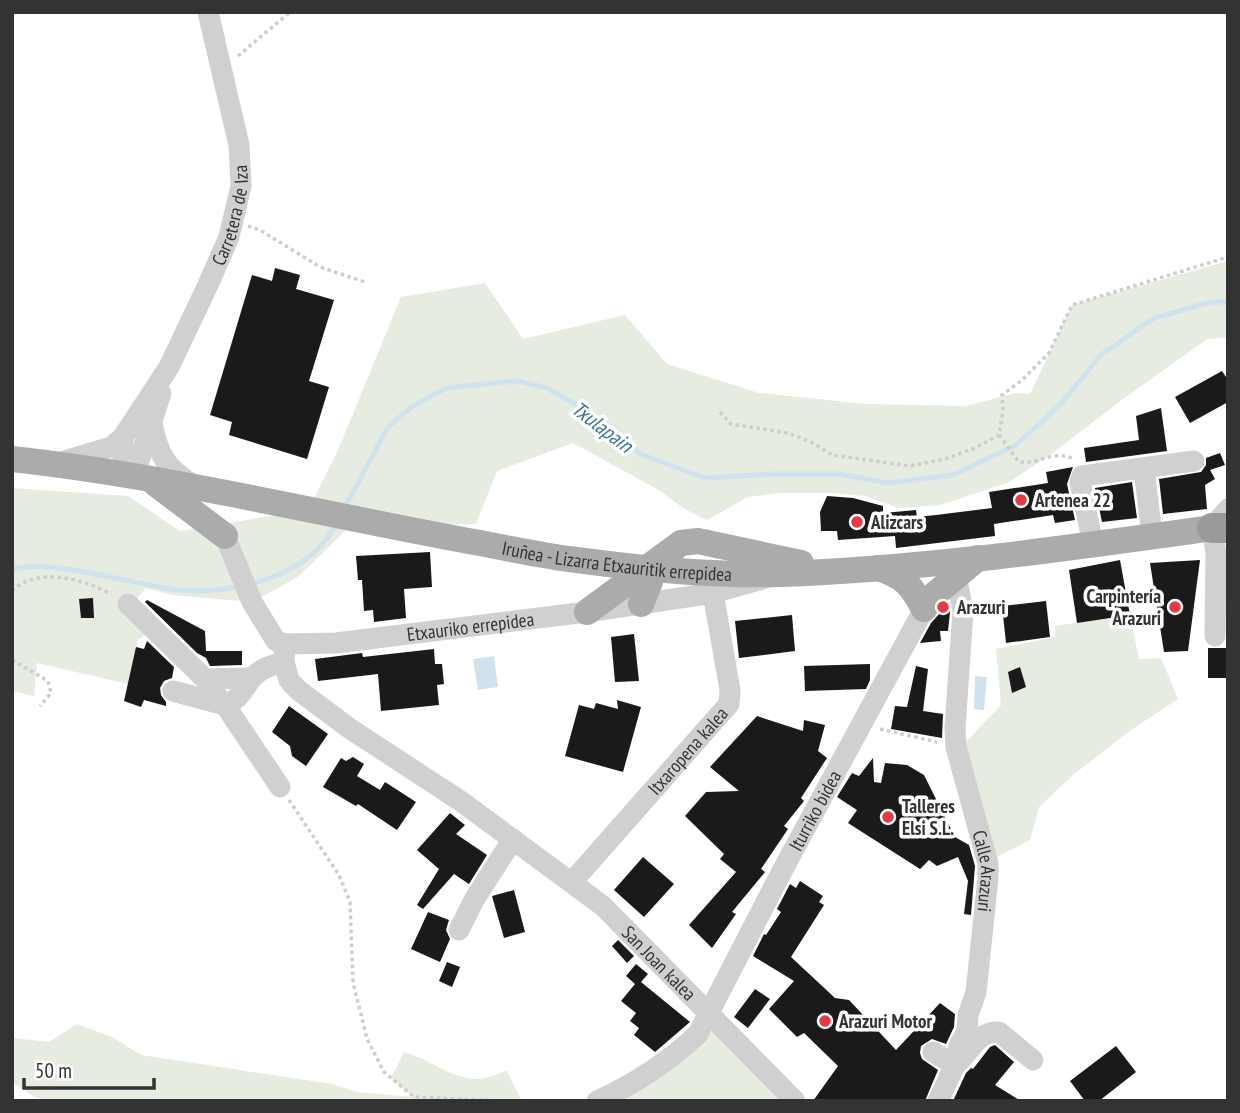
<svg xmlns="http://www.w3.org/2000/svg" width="1240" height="1113" font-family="'PT Sans Narrow',sans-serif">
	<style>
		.green { fill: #e6ecdf }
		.water { fill: #cfe2ee }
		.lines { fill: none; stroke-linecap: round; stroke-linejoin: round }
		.stream { stroke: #cfe2ee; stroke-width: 5 }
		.building { fill: #1a1a1a }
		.path { stroke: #cdcdcd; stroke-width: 3.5; stroke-dasharray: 3.5 3.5; stroke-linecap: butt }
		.minor { stroke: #d0d0d0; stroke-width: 21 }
		.major { stroke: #ababab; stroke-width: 26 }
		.highway { stroke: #9a9a9a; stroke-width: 30 }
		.poi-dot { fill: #e63946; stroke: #fff; stroke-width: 2.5 }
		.labels { text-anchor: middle; stroke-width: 7; stroke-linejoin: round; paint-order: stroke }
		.street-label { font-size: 19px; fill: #333; stroke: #fff }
		.poi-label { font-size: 19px; font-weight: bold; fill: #333; stroke: #fff; text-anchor: start }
		.water-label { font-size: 21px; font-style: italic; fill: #3f7597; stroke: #fff }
	</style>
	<rect width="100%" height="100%" fill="#fff"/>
	<path class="green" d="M1228,261V337L1207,339L1123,399L1050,455L1009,482L940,505L899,508L865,496L830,493H779L748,497L707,520L683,508L657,489L573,443L497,471L476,524L386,526L346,530L298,577L252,602L172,595L146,588L135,601L153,629L138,640L128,684L37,663L34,696L12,691V488L128,496L180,531L308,510L338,450L401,297L485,283L523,339L625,315L667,364L759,393L867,404L966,406L1015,393L1030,394L1072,305Z
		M1130,615L1139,659L1161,658L1178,699L1131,730L1073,775L1039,807L1030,840L993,859L963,745L1001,705L996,649L1055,637V626Z
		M77,1024L112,1037L141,1055L332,1084L357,1092L413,1097L391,1078L404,1052C442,1063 465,1094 506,1070L522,1101H47L34,1097L12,1082V1038L49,1042Z
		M715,1029L784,1101H610L705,1038Z"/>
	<path class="water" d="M494,656L498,687L478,690L473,659Z
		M975,676L987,677L984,710L974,709Z"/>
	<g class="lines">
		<path class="stream" d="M344,509L388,427L412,407L446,388L518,381L547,388L595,416L640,454L705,478L772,474H839L888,483L953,475L1016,445L1059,406L1101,355L1154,318L1211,302H1228
			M12,570C42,557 135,584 171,589C194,593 217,591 240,586
			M250,584C285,576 319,557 336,524"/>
	</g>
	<path class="building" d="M275,268L300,275L296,289L334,300L309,381L329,387L307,459L229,435L232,422L210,415L252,275L272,281Z
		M1222,371L1228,380V402L1190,423L1175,397Z
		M1161,408L1167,451L1086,462L1084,448L1139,440L1136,416Z
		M1220,453L1225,465L1210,470L1215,479L1205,485L1207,509L1163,514L1159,479L1201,472L1206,465V458Z
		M1073,467L1067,484L1075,520L1055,523L1053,515L994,524L995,536L896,548L895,536L838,540L837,531H821L820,512L827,496L853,498L883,506V513L916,510L917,517L936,515L992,508L989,492L1048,483L1046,472Z
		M1132,482L1137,518L1102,522L1095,488Z
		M430,552L432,587L404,589L406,618L374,622L373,610L364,611L362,580H358L356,556Z
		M1120,560L1130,615L1077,623L1069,570Z
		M1200,560L1188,651L1164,652L1150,563Z
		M93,598L94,618H81L79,599Z
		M147,600L205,631L206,651H242V665L210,666L206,658L197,653L145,602Z
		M1046,601L1050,637L1006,643L1002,606Z
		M947,605L950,612L948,631H940L941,641L920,643L931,623Z
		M792,615L795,651L739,658L735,621Z
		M634,634L639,681L615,682L611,637Z
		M147,641L174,667L172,678L164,681L160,688L161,695L166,702V706L144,700L141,707L124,701L136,647L144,649Z
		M1208,648H1228V678H1208Z
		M434,649L435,664H442L444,684L437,685L439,705L381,711L378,674L318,681L315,659L362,653L363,657Z
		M870,664V680L866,689L805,691L804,666Z
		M916,666L928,669L923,711L943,714L942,738L891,729L895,706L907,707Z
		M1020,667L1026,687L1012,693L1008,672Z
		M617,700L641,707L623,772L565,756L579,705L594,709L596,703L618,709Z
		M289,706L328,734L306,766L292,756L290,746L272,732Z
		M757,716L803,731L804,720L825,725L818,751L827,758L801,798L804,801L784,826L788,829L761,869L765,872L732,912L736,914L712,948L689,925L736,872L720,859L724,854L685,816L706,792L739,791L710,767Z
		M353,757L364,764L357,776L380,790L385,782L416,802L397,830L358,804L356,806L323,787L341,758L346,761Z
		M873,758L874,782L881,783L885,763L907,765L924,775L955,837L969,845L975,866L971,915L964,914L968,881L958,857L937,866L929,860L920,869L848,823L857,810L837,797L852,773L859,776Z
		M450,813L465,825L456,834L487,855L469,884L454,874L423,909L417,905L439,869L417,850Z
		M643,857L674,884L644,917L614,890Z
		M800,881L823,896L819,902L824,905L791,957L835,998L849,1000L896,1050L940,1003L955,1014L954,1027L946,1044L932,1039L921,1046L920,1053L922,1059L938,1070L925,1101H813L838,1066L804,1033L797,1037L769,1009L794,981L753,956L764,934L766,935L781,912L777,909L790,884L796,888Z
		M514,890L525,932L504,938L492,896Z
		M428,912L449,920L446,930L450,939L440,962L411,949Z
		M618,940L634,956L627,963L612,946Z
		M447,962L460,967L452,987L439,981Z
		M636,964L648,974L641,982L690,1022L655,1052L634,1035L639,1028L630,1021L636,1013L621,1001L635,984L626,976Z
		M755,989L770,999L748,1028L734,1017Z
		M995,1045L1014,1062L995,1085L1021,1101H953L966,1073L971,1068L973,1069L990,1047Z
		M1116,1046L1136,1072L1099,1101H1085L1070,1081Z"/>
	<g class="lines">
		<path class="path" d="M238,56L290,12
			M248,226L260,230L320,267L365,282
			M720,412L731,424L788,433L811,442L832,455L910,466L945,459L975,448L999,435L1003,411L1002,395L1021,381L1049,353L1072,305L1228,257
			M999,435L1019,462C1039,465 1055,448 1075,460
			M12,591C38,566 83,579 111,594
			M12,660L48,681L51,693L40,706
			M880,729L937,742
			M289,800L339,875L350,902L353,982L367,1039L384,1072L414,1097L504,1101"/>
		<g class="minor">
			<path d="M152,424C159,457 166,467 194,486"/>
			<path d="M61,462L111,447L123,437"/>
			<path d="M1144,468L1152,536"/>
			<path id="s1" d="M126,475L123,458V437L169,367L207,287L229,237L241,186L239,145L208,12"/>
			<path d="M126,475L139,461L161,393"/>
			<path id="s2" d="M225,536L252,602L276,641L285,644L336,643L587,612L713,593L766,578"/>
			<path d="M1093,544L1080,482L1082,476L1194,461"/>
			<path id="s3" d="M956,575L963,611L955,728L956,747L988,864V878L976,992L968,1015L967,1031L959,1046L955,1065C969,1054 978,1030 999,1032L1033,1060"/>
			<path d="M128,604L205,679L251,678"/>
			<path d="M1215,636L1216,554L1212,528L1228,509"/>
			<path id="s4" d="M285,644L284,662L289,680L298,690L349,728L462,802L603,906L795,1101"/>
			<path d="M173,691L225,705L280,787"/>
			<path d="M216,695L225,705C242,698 242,690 253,677C261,668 273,665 284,662"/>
			<path id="s5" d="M572,882L729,704L730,690L713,593"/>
			<path d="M459,930L474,900L513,839"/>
			<path d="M933,1052L955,1065L938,1101"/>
			<path id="s6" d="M597,1101C635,1084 668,1062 698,1034L781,873L924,609"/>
		</g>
		<g class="major">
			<path id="s7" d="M12,459C168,476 320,514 474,542C508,548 542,556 577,560C643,569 713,576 780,574C930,569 1080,546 1228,526"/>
			<path d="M156,484L225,536"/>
			<path d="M878,568C905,577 911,585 924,609L934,595L978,558"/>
			<path d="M641,604L650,582V567"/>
			<path d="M587,612L681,543L698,541L801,563"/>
		</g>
		<path class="highway" d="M1212,528H1228"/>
	</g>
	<g class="poi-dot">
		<circle cx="1021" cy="500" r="7"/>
		<circle cx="857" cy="522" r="7"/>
		<circle cx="943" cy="607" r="7"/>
		<circle cx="1175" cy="607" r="7"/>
		<circle cx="888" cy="817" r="7"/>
		<circle cx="825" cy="1021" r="7"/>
	</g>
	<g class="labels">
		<g class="street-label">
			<text dy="7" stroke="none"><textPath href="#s1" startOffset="287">Carretera de Iza</textPath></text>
			<text dy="7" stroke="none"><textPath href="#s7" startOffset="614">Iruñea - Lizarra Etxauritik errepidea</textPath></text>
			<text dy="7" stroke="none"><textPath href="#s2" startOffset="313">Etxauriko errepidea</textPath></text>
			<text dy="7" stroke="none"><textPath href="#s5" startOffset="175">Itxaropena kalea</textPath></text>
			<text dy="7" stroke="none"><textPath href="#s6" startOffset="374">Iturriko bidea</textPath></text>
			<text dy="7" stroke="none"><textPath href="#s3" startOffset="301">Calle Arazuri</textPath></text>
			<text dy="7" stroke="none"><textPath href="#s4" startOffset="504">San Joan kalea</textPath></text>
		</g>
		<g class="poi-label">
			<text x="1035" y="507">Artenea 22</text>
			<text x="871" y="529">Alizcars</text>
			<text x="1161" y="603" text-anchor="end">Carpintería<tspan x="1161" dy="22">Arazuri</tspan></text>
			<text x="957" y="614">Arazuri</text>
			<text x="902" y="813">Talleres<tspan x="902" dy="22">Elsi S.L.</tspan></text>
			<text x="839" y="1028">Arazuri Motor</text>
		</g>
		<g class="water-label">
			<text transform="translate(602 427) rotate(37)" y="7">Txulapain</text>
		</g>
	</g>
	<rect width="1240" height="1113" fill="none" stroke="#333333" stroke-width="28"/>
	<path d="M24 1078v10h130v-10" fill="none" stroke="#333333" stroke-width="3.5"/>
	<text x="35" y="1078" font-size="21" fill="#333333" stroke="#ffffff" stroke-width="5" paint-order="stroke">50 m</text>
</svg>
